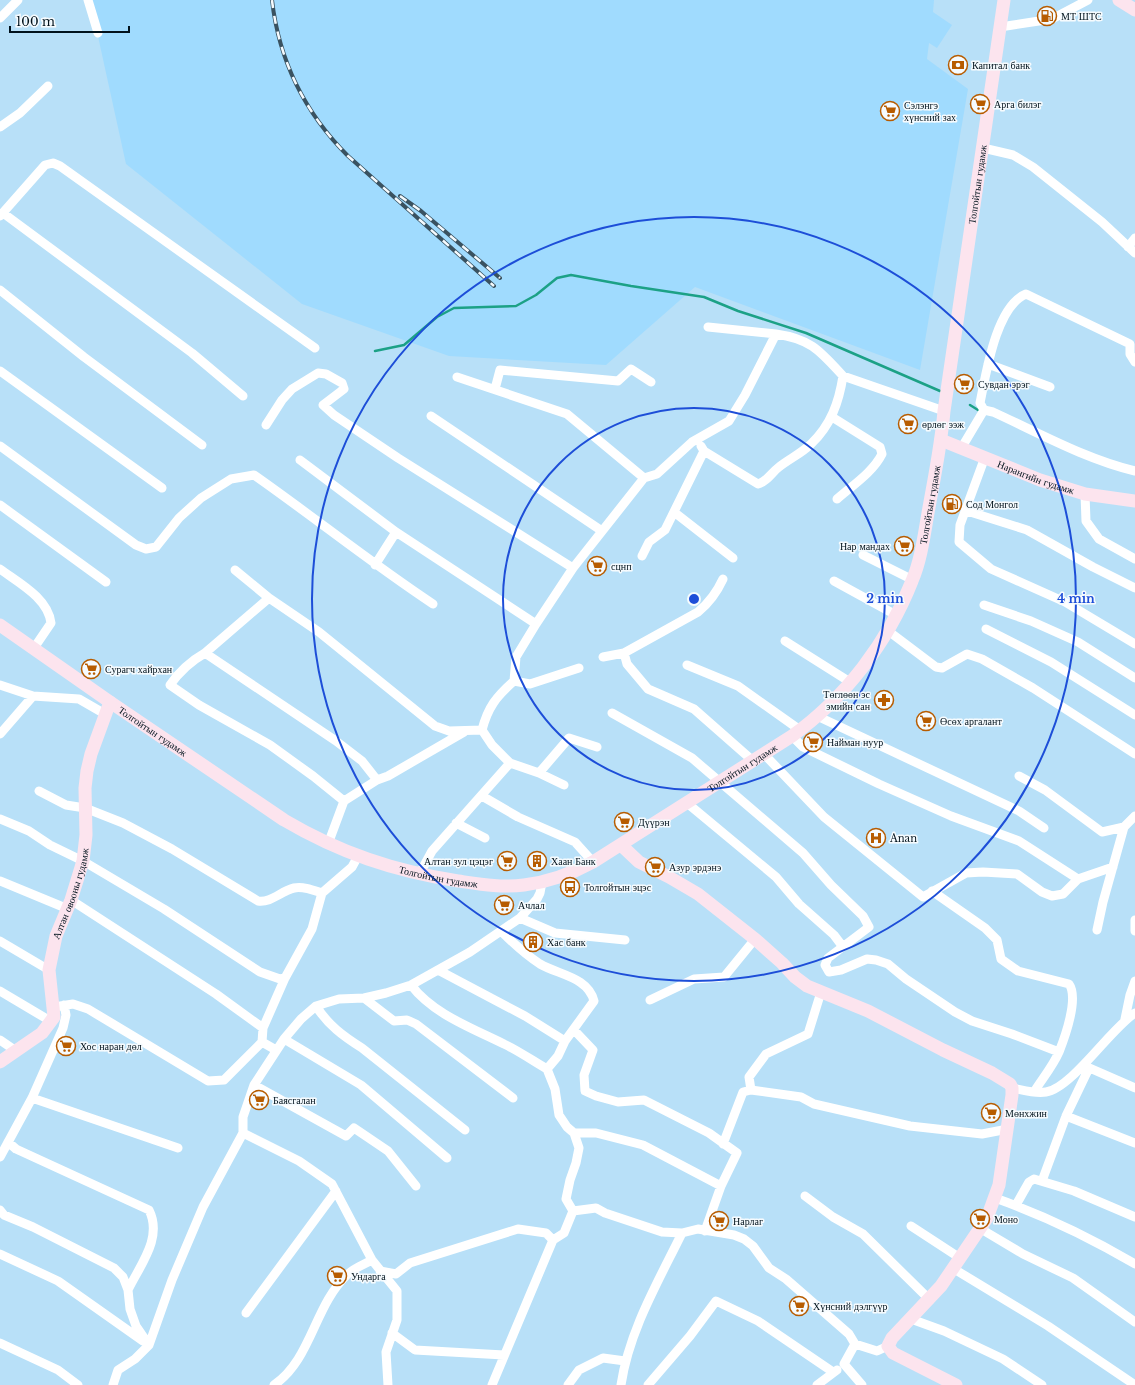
<svg xmlns="http://www.w3.org/2000/svg" width="1135" height="1385" font-family="'Libre Baskerville',serif">
	<style>
		.built { fill: #a0dbfe }
		.lines { fill: none; stroke-linecap: round; stroke-linejoin: round }
		.stream { stroke: #1ca186; stroke-width: 2.5 }
		.street { stroke: #fff; stroke-width: 9 }
		.secondary { stroke: #fce4ee; stroke-width: 13 }
		.rail-casing { stroke: #3a5260; stroke-width: 4 }
		.rail { stroke: #f6fbfe; stroke-width: 2.5; stroke-dasharray: 8; stroke-linecap: butt }
		.ring { fill: none; stroke: #1d4ed8; stroke-width: 2 }
		.labels { text-anchor: middle; stroke-width: 3; stroke-linejoin: round; paint-order: stroke }
		.poi-label { font-size: 10px; fill: #01121c; stroke: #f6fbfe; text-anchor: start }
		.street-label { font-size: 10px; fill: #01121c; stroke: #f6fbfe }
		.centre { fill: #1d4ed8; stroke: #f6fbfe; stroke-width: 2 }
		.ring-label { font-size: 12px; text-anchor: middle; font-weight: bold; fill: #1d4ed8; stroke: #f6fbfe; stroke-width: 3; stroke-linejoin: round; paint-order: stroke }
	</style>
	<rect width="100%" height="100%" fill="#b8e0f8"/>
	<path class="built" d="M90,0H934L933,12L952,25L937,48L929,43L927,59L968,89L920,370L695,287L606,365L449,356L302,304L126,164Z"/>
	<g class="lines">
		<path class="stream" d="M375,351L404,345L437,317L454,308L516,306L536,295L557,278L571,275L631,286L704,297L738,311L806,333L940,391
			M970,405L978,410"/>
		<path class="street" d="M88,0L98,33
			M0,18L18,0
			M1000,27L1052,19L1088,0
			M0,127L20,113L48,86
			M983,148L1013,155L1033,167L1102,222L1135,253
			M3,213L192,353L243,396
			M0,216L45,165L53,163L60,166L315,348
			M1128,247L1135,238
			M0,290L84,357L202,445
			M708,327L776,334
			M988,364L1050,387
			M0,371L162,488
			M843,376L944,411
			M457,377L567,414L644,478
			M495,389L500,370L618,381L631,369L651,382
			M984,410L993,412C1039,433 1085,459 1135,471
			M431,416L602,531
			M832,417L880,447L882,454C873,472 853,485 837,499
			M266,425L282,400L292,389L318,373L326,374L342,383L344,389L323,405L334,415L398,458L573,568
			M0,446L136,545L146,549L156,547L179,518L201,498L231,479L254,475C314,517 371,563 433,604
			M962,447L984,410L980,403C986,374 996,306 1026,294L1130,344V354L1135,362
			M985,457L960,525L959,542L991,569L1065,602L1135,644
			M300,460L396,532L536,624
			M1085,494L1086,521L1099,539L1135,559
			M0,505L106,582
			M967,511L1027,530L1093,567L1135,588
			M674,512L733,558
			M863,555L913,580
			M642,556L649,542L665,530L704,451L701,446
			M375,565L396,532
			M0,569C19,583 48,598 51,623L34,648
			M235,570L269,598L319,632L435,726L449,731L482,730
			M834,581L896,615
			M269,598L205,653C191,661 179,672 170,685L199,705L270,745L313,776L344,801
			M984,605L1031,621L1078,642L1135,678
			M986,629L1051,662L1135,715
			M887,630L936,667L942,668L967,654L982,659L1033,688L1135,754
			M785,641L850,682
			M205,653L336,741L362,761L377,780
			M624,653L627,664L648,689L694,709L753,761
			M603,657L624,653L698,612C709,603 717,592 723,579
			M687,665L738,686L800,730
			M514,681L530,684L579,668
			M0,685L33,696
			M612,713L692,758L706,770L803,853L831,885L863,916L869,927L828,958L825,965L829,972L841,970L867,959L876,960L888,964L906,979L955,1012L972,1021L1012,1034L1059,1052
			M817,716L1019,811L1044,828
			M0,734L33,696L79,699L105,714
			M792,736L803,747L879,784L951,816L1019,841L1078,879
			M764,754L824,817L923,897L966,873L983,872L1017,874L1042,892L1052,896L1063,894L1078,879L1113,867
			M510,763L539,773L569,738L597,747
			M539,773L564,785
			M1019,776L1045,790L1102,832L1124,827
			M39,791L66,805L85,808L123,823L172,849L258,901C271,903 281,891 294,888C303,886 313,890 322,893
			M482,796L518,817L575,842L593,862
			M687,803L776,877L799,904L834,935L843,947
			M0,819L29,831L50,845L83,861L164,909L260,972L280,979L285,978
			M456,823L485,838
			M328,844L344,801L377,780L388,776L464,732
			M419,875L432,851L510,763L492,745L482,730C488,707 496,697 514,681L516,657L536,624L573,568L644,478L657,474L692,442L729,421L745,395L776,334C811,339 820,351 843,376C839,402 831,425 811,444C802,453 789,459 779,467C771,473 768,481 758,484L704,451
			M0,881L68,909
			M932,891L985,928L997,940L1001,959L1018,971L1069,984C1079,998 1065,1037 1059,1052C1053,1066 1042,1079 1034,1092
			M71,900L216,994L263,1028L262,1042
			M520,918L555,933L625,940
			M1135,920V931
			M1097,930L1103,902L1124,827L1135,816
			M502,932C514,944 526,955 540,964C559,975 588,977 594,1001L565,1041L558,1056L547,1069L555,1089L559,1115L567,1127L574,1133L579,1148L576,1163L570,1180L566,1199L573,1211
			M0,941L49,970
			M438,970L525,1016L565,1041
			M411,985C433,1014 472,1028 504,1044C519,1051 533,1061 547,1069
			M0,991L52,1022
			M364,998L394,1021L407,1020L416,1024L513,1098
			M650,1000L694,979L724,977L755,939
			M316,1006C328,1025 343,1036 362,1048L465,1130
			M54,1007L73,1004L88,1009L208,1081L224,1080L262,1042L276,1050
			M1125,1019L1130,995L1135,981
			M263,1028L285,978L312,929L322,893L352,867L358,856
			M574,1030L593,1050L584,1075L585,1091L596,1096L618,1102L644,1100L709,1133L737,1153L721,1186L705,1231
			M284,1039L361,1085L447,1158
			M0,1040L16,1051
			M1085,1066L1135,1088
			M254,1085L346,1136L354,1128L388,1151L416,1186
			M1012,1088C1023,1090 1035,1094 1046,1092C1072,1088 1111,1028 1135,1013
			M751,1090L749,1077L766,1054L808,1034L821,992
			M32,1098L178,1148
			M1066,1116L1135,1143
			M243,1133L299,1161L332,1184L372,1260L397,1291V1320L386,1352L388,1385
			M574,1133H596L643,1145L721,1186
			M8,1142L16,1149L149,1210C163,1238 140,1265 128,1290
			M723,1144L743,1092L751,1090L801,1097L814,1104L910,1126L982,1134L1008,1129
			M0,1157L32,1098L63,1028L66,1015L64,1005
			M1042,1181L1066,1116L1089,1068
			M805,1196L833,1217L863,1234L930,1300
			M995,1198C1043,1215 1091,1238 1135,1264
			M1016,1205L1029,1182L1034,1179L1074,1191L1135,1217
			M0,1210L4,1215L33,1227L114,1268L123,1277L128,1290L130,1309L136,1326L149,1345
			M911,1226L960,1258
			M981,1229L1023,1254L1073,1278L1135,1322
			M0,1254L58,1281L143,1341
			M954,1269L1048,1326L1135,1385
			M380,1271L396,1274L410,1263L518,1229L546,1233L553,1240
			M246,1313L336,1191
			M911,1319L944,1331L1003,1359L1042,1385
			M392,1333L415,1350L504,1355
			M0,1343L58,1370L78,1385
			M855,1344L877,1351L888,1346
			M113,1385L118,1370L135,1359L149,1345L172,1280L203,1207L243,1133V1117L254,1085L284,1039L301,1019L316,1006L339,999L364,998L386,993L411,985L470,952L520,918L537,899L540,893L542,882
			M274,1385C312,1359 314,1305 348,1274C354,1268 365,1264 372,1260
			M492,1385L553,1240L564,1233L573,1211L596,1208L605,1213L662,1232L682,1233L698,1229L734,1235L744,1239L753,1246L769,1268L786,1279L849,1334L855,1344L844,1364L862,1385
			M568,1385L579,1370L603,1358L625,1361
			M621,1385C629,1331 658,1282 682,1233
			M648,1385L690,1336L716,1301L758,1321L833,1372
			M817,1385L837,1370"/>
		<g class="secondary">
			<path d="M1119,0L1135,10"/>
			<path id="s1" d="M941,440L1040,480L1085,494L1135,501"/>
			<path id="s2" d="M0,625L110,702L284,820C340,853 394,871 458,881C479,884 502,888 524,885C549,882 571,874 593,862L792,736C845,698 888,642 912,581C921,560 924,536 928,513C934,479 941,446 944,411L1004,0"/>
			<path d="M621,845L639,862L669,877L698,894L755,939L782,963L795,977L807,986L868,1011L943,1050L992,1073L1010,1084L1012,1088V1095L999,1185L987,1218L941,1286L892,1338L888,1346L893,1353L956,1385"/>
			<path id="s3" d="M0,1062L42,1033L54,1017L49,970L56,936L71,900L83,861L86,835L85,788L87,771L91,754L110,702"/>
		</g>
		<defs>
			<path id="rail" d="M272,0C279,61 305,113 348,156L494,286
				M400,196L421,211L500,278"/>
		</defs>
		<use href="#rail" class="rail-casing"/>
		<use href="#rail" class="rail"/>
	</g>
	<g class="ring">
		<circle cx="694" cy="599" r="191"/>
		<circle cx="694" cy="599" r="382"/>
	</g>
	<defs>
		<symbol id="fuel-ring" viewBox="-11 -11 22 22"><circle r="9.5" fill="#f6fbfe" stroke="#b75c00" stroke-width="1.5"/><path d="M-5.5-6h7V0h2V4h1.3V-2.5L3-4.5l.8-.8L6-3V5H2.5V1h-1V6h-7ZM-4.2-4.7v3.2H.2V-4.7Z" fill="#b75c00"/></symbol>
		<symbol id="bank-ring" viewBox="-11 -11 22 22"><circle r="9.5" fill="#f6fbfe" stroke="#b75c00" stroke-width="1.5"/><path d="M-6-4H6V4H-6ZM0-2.3a2.3 2.3 0 1 0 0 4.6a2.3 2.3 0 1 0 0-4.6Z" fill="#b75c00"/></symbol>
		<symbol id="supermarket-ring" viewBox="-11 -11 22 22"><circle r="9.5" fill="#f6fbfe" stroke="#b75c00" stroke-width="1.5"/><path d="M-6-5.5h2.5l.6 2H6L4.5 2H-2.5L-4.4-4H-6ZM-1.5 3.2a1.3 1.3 0 1 0 .1 0ZM3 3.2a1.3 1.3 0 1 0 .1 0Z" fill="#b75c00"/></symbol>
		<symbol id="pharmacy-ring" viewBox="-11 -11 22 22"><circle r="9.5" fill="#f6fbfe" stroke="#b75c00" stroke-width="1.5"/><path d="M-2-6h4v4h4v4h-4v4h-4v-4h-4v-4h4Z" fill="#b75c00"/></symbol>
		<symbol id="hospital-ring" viewBox="-11 -11 22 22"><circle r="9.5" fill="#f6fbfe" stroke="#b75c00" stroke-width="1.5"/><path d="M-5-5h3v3.5h4V-5h3V5h-3V1.5h-4V5h-3Z" fill="#b75c00"/></symbol>
		<symbol id="building-ring" viewBox="-11 -11 22 22"><circle r="9.5" fill="#f6fbfe" stroke="#b75c00" stroke-width="1.5"/><path d="M-4-6H4V6H1V3H-1V6H-4ZM-2.5-4.3h1.7v1.8h-1.7ZM.8-4.3h1.7v1.8H.8ZM-2.5-1h1.7V.8h-1.7ZM.8-1h1.7V.8H.8Z" fill="#b75c00"/></symbol>
		<symbol id="bus-ring" viewBox="-11 -11 22 22"><circle r="9.5" fill="#f6fbfe" stroke="#b75c00" stroke-width="1.5"/><path d="M-5-6H5V4H4V6H2V4H-2V6H-4V4H-5ZM-3.5-4V0h7V-4ZM-3.5 1.2v1.5H-2V1.2ZM2 1.2v1.5H3.5V1.2Z" fill="#b75c00"/></symbol>
	</defs>
	<g fill-rule="evenodd">
		<use href="#fuel-ring" x="1036" y="5" width="22" height="22"/>
		<use href="#bank-ring" x="947" y="54" width="22" height="22"/>
		<use href="#supermarket-ring" x="969" y="93" width="22" height="22"/>
		<use href="#supermarket-ring" x="879" y="100" width="22" height="22"/>
		<use href="#supermarket-ring" x="953" y="373" width="22" height="22"/>
		<use href="#supermarket-ring" x="897" y="413" width="22" height="22"/>
		<use href="#fuel-ring" x="941" y="493" width="22" height="22"/>
		<use href="#supermarket-ring" x="893" y="535" width="22" height="22"/>
		<use href="#supermarket-ring" x="586" y="555" width="22" height="22"/>
		<use href="#supermarket-ring" x="80" y="658" width="22" height="22"/>
		<use href="#pharmacy-ring" x="873" y="689" width="22" height="22"/>
		<use href="#supermarket-ring" x="915" y="710" width="22" height="22"/>
		<use href="#supermarket-ring" x="802" y="731" width="22" height="22"/>
		<use href="#supermarket-ring" x="613" y="811" width="22" height="22"/>
		<use href="#hospital-ring" x="865" y="827" width="22" height="22"/>
		<use href="#supermarket-ring" x="496" y="850" width="22" height="22"/>
		<use href="#building-ring" x="526" y="850" width="22" height="22"/>
		<use href="#supermarket-ring" x="644" y="856" width="22" height="22"/>
		<use href="#bus-ring" x="559" y="876" width="22" height="22"/>
		<use href="#supermarket-ring" x="493" y="894" width="22" height="22"/>
		<use href="#building-ring" x="522" y="931" width="22" height="22"/>
		<use href="#supermarket-ring" x="55" y="1035" width="22" height="22"/>
		<use href="#supermarket-ring" x="248" y="1089" width="22" height="22"/>
		<use href="#supermarket-ring" x="980" y="1102" width="22" height="22"/>
		<use href="#supermarket-ring" x="969" y="1208" width="22" height="22"/>
		<use href="#supermarket-ring" x="708" y="1210" width="22" height="22"/>
		<use href="#supermarket-ring" x="326" y="1265" width="22" height="22"/>
		<use href="#supermarket-ring" x="788" y="1295" width="22" height="22"/>
	</g>
	<g class="labels">
		<g class="poi-label">
			<text x="1061" y="20">МТ ШТС</text>
			<text x="972" y="69">Капитал банк</text>
			<text x="994" y="108">Арга билэг</text>
			<text x="904" y="109">Сэлэнгэ<tspan x="904" dy="12">хүнсний зах</tspan></text>
			<text x="978" y="388">Сувдан эрэг</text>
			<text x="922" y="428">өрлөг ээж</text>
			<text x="966" y="508">Сод Монгол</text>
			<text x="890" y="550" text-anchor="end">Нар мандах</text>
			<text x="611" y="570">сцнп</text>
			<text x="105" y="673">Сурагч хайрхан</text>
			<text x="870" y="698" text-anchor="end">Төглөөн эс<tspan x="870" dy="12">эмийн сан</tspan></text>
			<text x="940" y="725">Өсөх аргалант</text>
			<text x="827" y="746">Найман нуур</text>
			<text x="638" y="826">Дүүрэн</text>
			<text x="890" y="842">Anan</text>
			<text x="493" y="865" text-anchor="end">Алтан зул цэцэг</text>
			<text x="551" y="865">Хаан Банк</text>
			<text x="669" y="871">Азур эрдэнэ</text>
			<text x="584" y="891">Толгойтын эцэс</text>
			<text x="518" y="909">Ачлал</text>
			<text x="547" y="946">Хас банк</text>
			<text x="80" y="1050">Хос наран дөл</text>
			<text x="273" y="1104">Баясгалан</text>
			<text x="1005" y="1117">Мөнхжин</text>
			<text x="994" y="1223">Моно</text>
			<text x="733" y="1225">Нарлаг</text>
			<text x="351" y="1280">Ундарга</text>
			<text x="813" y="1310">Хүнсний дэлгүүр</text>
		</g>
		<g class="street-label">
			<text dy="4" stroke="none"><textPath href="#s2" startOffset="1506">Толгойтын гудамж</textPath></text>
			<text dy="4" stroke="none"><textPath href="#s1" startOffset="102">Нарангийн гудамж</textPath></text>
			<text dy="4" stroke="none"><textPath href="#s2" startOffset="1182">Толгойтын гудамж</textPath></text>
			<text dy="4" stroke="none"><textPath href="#s2" startOffset="186">Толгойтын гудамж</textPath></text>
			<text dy="4" stroke="none"><textPath href="#s2" startOffset="846">Толгойтын гудамж</textPath></text>
			<text dy="4" stroke="none"><textPath href="#s2" startOffset="510">Толгойтын гудамж</textPath></text>
			<text dy="4" stroke="none"><textPath href="#s3" startOffset="198">Алтан овооны гудамж</textPath></text>
		</g>
	</g>
	<circle cx="694" cy="599" r="6" class="centre"/>
	<g class="ring-label">
		<text x="885" y="603">2 min</text>
		<text x="1076" y="603">4 min</text>
	</g>
	<path d="M10 26v6h119v-6" fill="none" stroke="#01121c" stroke-width="2"/>
	<text x="16" y="26" font-size="12" fill="#01121c" stroke="#f6fbfe" stroke-width="3" paint-order="stroke">100 m</text>
</svg>
